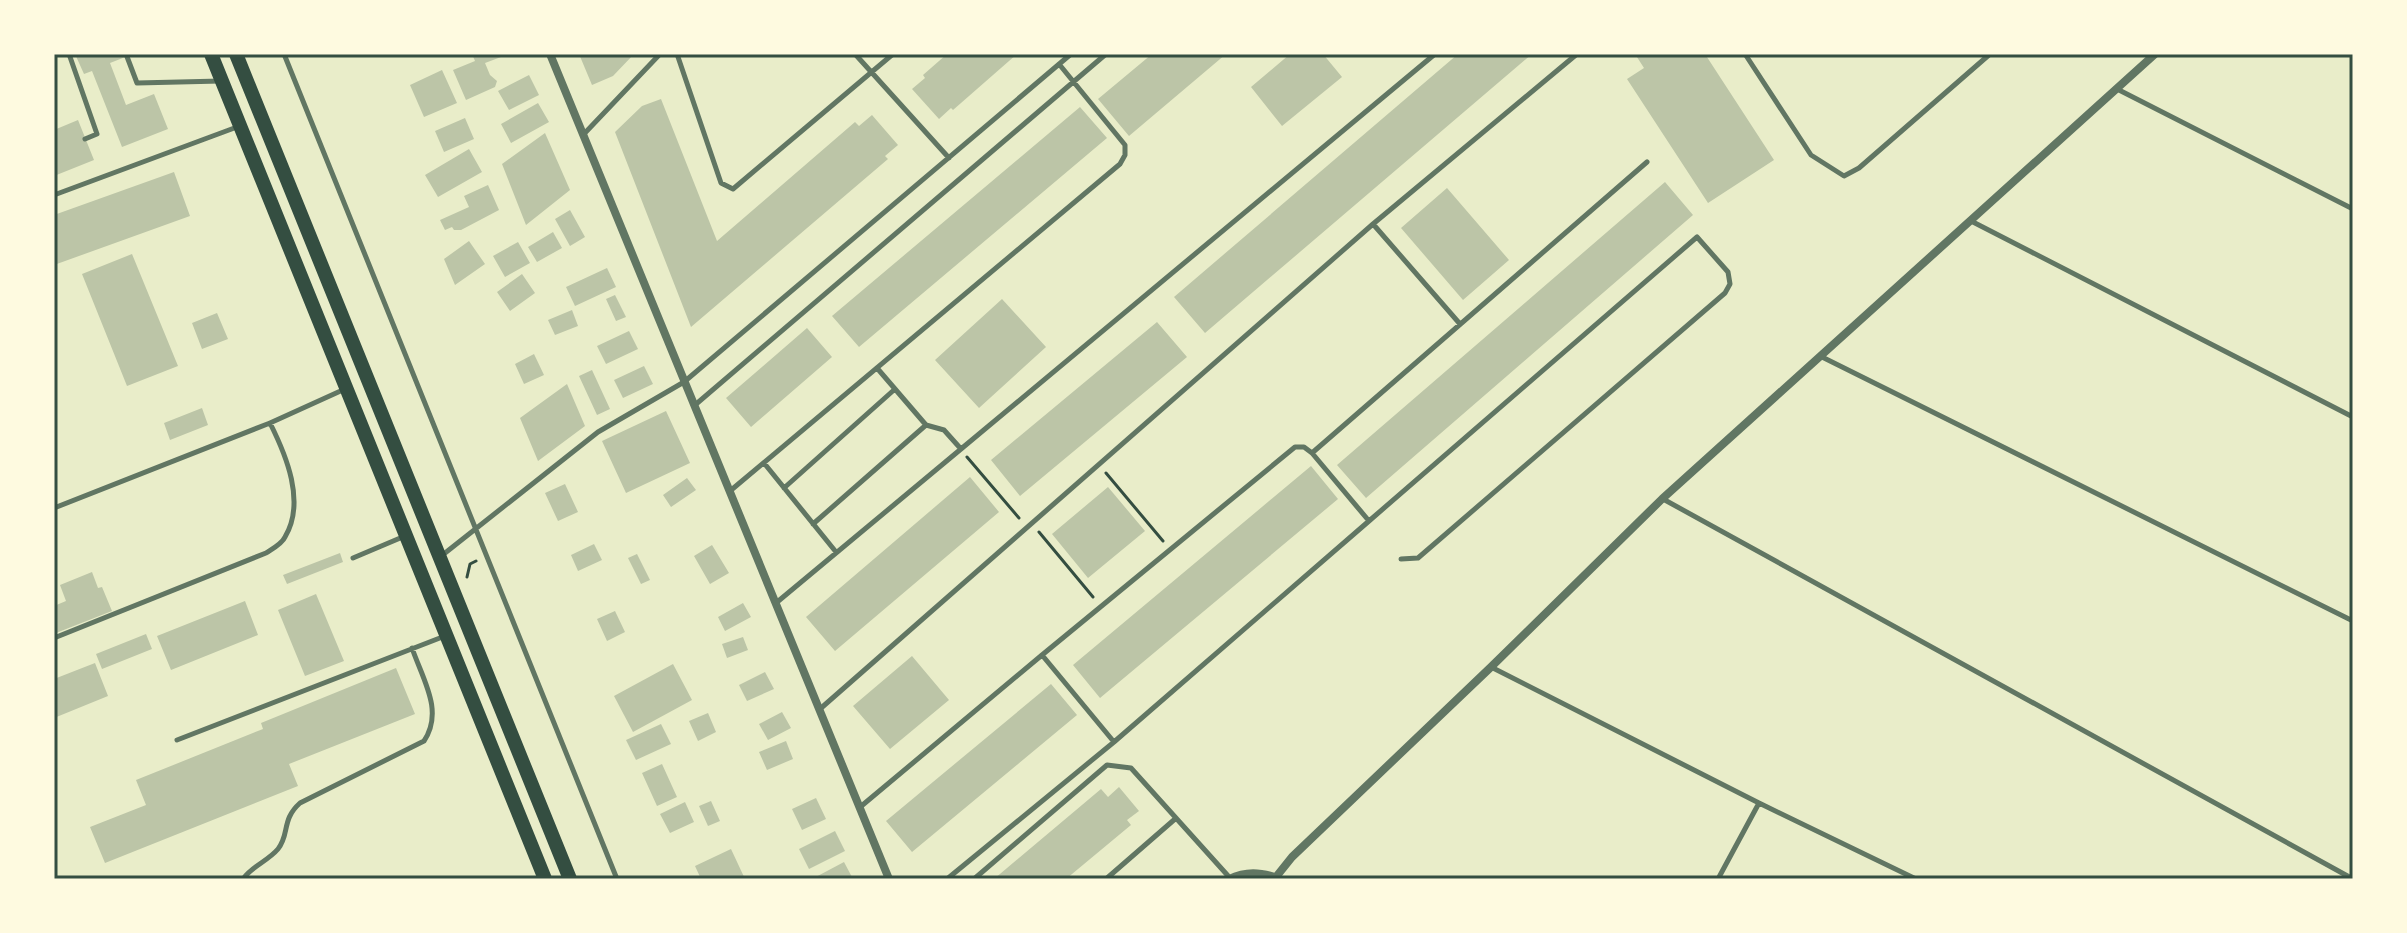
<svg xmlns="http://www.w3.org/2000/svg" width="2407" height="933" font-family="Raleway,sans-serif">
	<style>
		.building { fill: #bcc5a7 }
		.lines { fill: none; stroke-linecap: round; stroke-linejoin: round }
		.path { stroke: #344e41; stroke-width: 3 }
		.service { stroke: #617663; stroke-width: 5 }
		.minor { stroke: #617663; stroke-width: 8 }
		.primary { stroke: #344e41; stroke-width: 14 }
		.neatline { fill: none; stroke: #344e41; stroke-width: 3 }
	</style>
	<rect width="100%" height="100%" fill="#e9edc9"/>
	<path class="building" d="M75,54H133L110,63L126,105L154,94L168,129L122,147L92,71L84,74Z
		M472,54H509L485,63L490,75L497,81L495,87L466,100L453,70L475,61Z
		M579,54H634L613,76L592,85Z
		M947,54H1017L953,110L951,108L939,119L912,89L925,78L923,75Z
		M1152,54H1226L1129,136L1098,99Z
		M1290,54H1323L1342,77L1282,126L1251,87Z
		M1458,54H1532L1205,333L1174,297Z
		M1635,54H1705L1774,160L1708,203L1627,79L1644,68Z
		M442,70L457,103L424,117L410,85Z
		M529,75L539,95L509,110L498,91Z
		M661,99L717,241L855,122L859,126L872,115L898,145L885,156L888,159L691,327L615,132L642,106Z
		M538,103L549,122L511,143L501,124Z
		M1080,107L1107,138L859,347L832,316Z
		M465,118L474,139L444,152L435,131Z
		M78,120L94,160L54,176V130Z
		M545,133L570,190L526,225L502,164Z
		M469,149L482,172L438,197L425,175Z
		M174,172L190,216L54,265V215Z
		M1665,182L1693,215L1366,498L1337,465Z
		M488,185L499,210L461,230H454L452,227L445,230L440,220L469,207L464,196Z
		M1447,188L1509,260L1463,300L1401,228Z
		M570,210L585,237L570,246L555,219Z
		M553,232L562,248L537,262L528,247Z
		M469,241L485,264L455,285L444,259Z
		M518,242L530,263L505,277L493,256Z
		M132,254L178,366L127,386L82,274Z
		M607,268L616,287L575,306L566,287Z
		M522,274L535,293L510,311L497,292Z
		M615,295L626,317L616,321L606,299Z
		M1002,299L1046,347L979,408L935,360Z
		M572,310L578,326L555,335L548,320Z
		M217,313L228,339L202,349L192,323Z
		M1157,322L1187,357L1020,496L991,460Z
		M807,328L832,357L751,427L726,398Z
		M629,331L638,349L606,364L597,346Z
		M534,354L544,375L524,384L515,364Z
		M644,366L653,384L623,398L614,380Z
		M592,370L610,409L597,415L579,376Z
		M567,384L585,426L538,461L520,418Z
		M202,408L208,425L170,440L164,423Z
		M666,411L690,463L626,493L602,441Z
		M1311,466L1338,499L1100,698L1073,665Z
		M970,477L999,512L835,651L806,617Z
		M687,478L696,490L671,507L663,495Z
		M565,484L578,512L558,521L545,493Z
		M1108,487L1145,531L1088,578L1052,534Z
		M594,544L602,560L578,571L571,555Z
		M712,545L729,573L710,584L694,556Z
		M340,553L343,562L287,584L283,575Z
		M637,554L650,580L641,584L628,558Z
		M92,572L98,588L102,587L112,611L56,633L54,606L66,601L60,585Z
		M316,594L344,661L305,676L278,610Z
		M245,601L258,635L171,670L157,636Z
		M743,603L751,617L725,631L718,617Z
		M615,611L625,632L607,641L597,619Z
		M146,634L152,649L102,669L96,654Z
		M743,637L748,650L727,658L722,644Z
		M912,656L949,700L890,749L853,706Z
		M95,663L108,696L54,718V679Z
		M673,664L692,700L633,732L614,696Z
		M396,668L415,714L289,764L298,786L105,863L90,827L146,805L136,780L263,729L261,723Z
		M765,672L774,689L747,701L739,685Z
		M1051,684L1077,715L912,852L886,821Z
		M782,712L791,728L768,740L759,724Z
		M708,713L716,732L698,741L689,721Z
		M661,724L671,744L636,760L626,740Z
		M786,741L793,759L767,770L759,752Z
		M662,764L677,797L657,806L642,773Z
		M1119,787L1139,811L1127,820L1131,825L1066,879H994L1101,789L1108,797Z
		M816,798L826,819L802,830L792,809Z
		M711,801L720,821L708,826L699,806Z
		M685,802L694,822L670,833L660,814Z
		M835,831L845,851L809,869L799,849Z
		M731,849L745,879H701L695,866Z
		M844,862L853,879H812Z"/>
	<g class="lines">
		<path class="path" d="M967,457L1019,518
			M1106,473L1163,541
			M1039,532L1093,597
			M467,577L470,564L476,561"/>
		<path class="service" d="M69,54L97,134L85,139
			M126,54L137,83L221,81
			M284,54L617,879
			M677,54L721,183L733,189L893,54
			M855,54L949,158
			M1745,54L1811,155L1844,176L1859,168L1990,54
			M2117,89L2353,209
			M583,135L660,54
			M54,195L237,127
			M1971,221L2353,417
			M1373,224L1460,324
			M1820,356L2353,621
			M695,405L1106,54
			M961,449L1435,54
			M1312,453L1647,162
			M764,463L836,552
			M784,488L895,389
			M730,491L1120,164L1125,155V145L1059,64
			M1663,499L2353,879
			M54,508L270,423L345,389
			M1369,521L1697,237L1728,272L1730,284L1725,293L1418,558L1401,559
			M813,524L926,425
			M440,557L598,432L684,382L1071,54
			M353,558L405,536
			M776,603L961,449L944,430L926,425L877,368
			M54,638L266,553C272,549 282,544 285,537C306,502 286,455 270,423
			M1042,655L1295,447H1304L1312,453L1369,521L1114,742
			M1491,667L1759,803L1916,879
			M820,709L1373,224L1577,54
			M177,740L445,636
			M859,808L1042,655L1114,742L947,879
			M243,879C252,866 268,861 278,849C290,834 281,820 300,803L424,741C444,711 423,680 412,648
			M974,879L1107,765L1131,768L1230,878
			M1106,879L1175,819
			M1718,879L1759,803"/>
		<path class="minor" d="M550,54L889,879
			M1276,877L1292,857L1491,667L1662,499L2155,54
			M1229,879C1246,871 1260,872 1278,878"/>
		<path class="primary" d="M211,54L545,879
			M236,54L570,879"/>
	</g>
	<rect width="2407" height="933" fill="none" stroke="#fefae0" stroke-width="112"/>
	<rect x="56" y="56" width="2295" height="821" class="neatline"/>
</svg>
